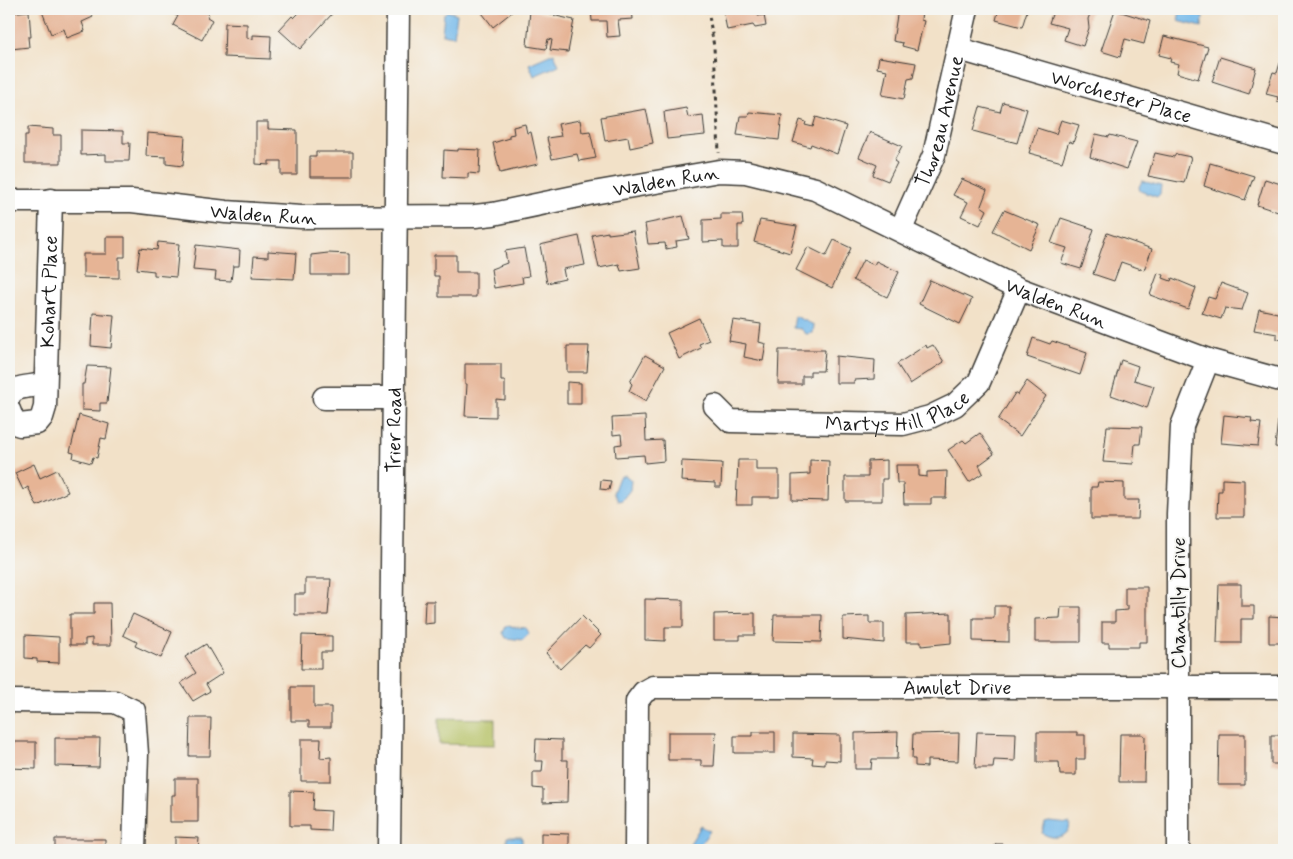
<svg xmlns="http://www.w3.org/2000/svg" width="1293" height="859" font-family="Mynerve,sans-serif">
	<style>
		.green { fill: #b3bf60; stroke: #686e3e }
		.water { fill: #74b9ea; stroke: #486a83 }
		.building { fill: #e6b495 }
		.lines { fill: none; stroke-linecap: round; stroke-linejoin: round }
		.minor-casing { stroke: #3c3a36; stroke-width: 25 }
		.path { stroke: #3c3a36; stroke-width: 3; stroke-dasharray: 4 4; stroke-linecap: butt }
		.minor { stroke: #fff; stroke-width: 22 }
		.labels { text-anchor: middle; stroke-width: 4; stroke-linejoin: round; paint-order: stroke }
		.street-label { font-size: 20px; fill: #1c1c1c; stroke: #f6f6f2 }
	</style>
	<rect width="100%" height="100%" fill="#f6f6f2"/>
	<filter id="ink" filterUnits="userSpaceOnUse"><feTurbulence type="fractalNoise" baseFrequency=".02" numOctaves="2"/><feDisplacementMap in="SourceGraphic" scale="10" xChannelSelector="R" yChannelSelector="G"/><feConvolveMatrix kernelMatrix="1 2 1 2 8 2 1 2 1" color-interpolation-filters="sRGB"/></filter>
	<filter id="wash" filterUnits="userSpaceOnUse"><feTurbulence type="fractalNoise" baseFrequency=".0096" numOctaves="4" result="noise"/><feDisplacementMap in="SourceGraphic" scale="20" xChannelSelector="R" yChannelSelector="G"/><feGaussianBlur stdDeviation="1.12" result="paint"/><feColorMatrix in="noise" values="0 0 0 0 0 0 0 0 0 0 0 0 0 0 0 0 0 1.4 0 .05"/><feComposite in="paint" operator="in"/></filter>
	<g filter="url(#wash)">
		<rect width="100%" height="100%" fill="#f2e1c8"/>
		<path class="green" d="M439,718L495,719V745L439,744Z"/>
		<path class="water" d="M1182,10L1203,17L1202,27L1178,21L1180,11Z
			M447,11L457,14L454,36L442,34L444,14Z
			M554,53L559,65L534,76L529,64Z
			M1142,181L1161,186L1160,194L1157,197L1140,191L1139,187Z
			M795,316L814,325L813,333L806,334L801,329L793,328Z
			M625,475L631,480L630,490L622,500L618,501L613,493L619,477Z
			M506,626L526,628L529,633L523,640L506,638L503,633Z
			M1049,821L1070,823L1069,830C1063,839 1051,839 1042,833L1045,822Z
			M701,826L710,831L696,850L689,845Z
			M507,837H522V850H507Z"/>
		<g id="blocks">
			<path class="building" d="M41,9H89L93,17L82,22L85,31L67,38L64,29L51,34Z
				M176,9H199L209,14L207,17L212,20L202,40L173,25L178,16L173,14Z
				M303,9H327L332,14L300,49L279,30L292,16L294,18Z
				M479,9H509L512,12L493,27Z
				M591,9H632L633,19L618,20L620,36L607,37L606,21H592Z
				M723,9H757L758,16L764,15L766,26L755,28L753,25L727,30Z
				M898,9H922L921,20L924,21L917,50L902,46L903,43L893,41Z
				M999,9H1026L1027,11L1022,27L996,20Z
				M1054,9H1092L1088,19L1089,28L1083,46L1064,40L1068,28L1049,23Z
				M530,10L574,20L568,52L550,50L552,40L548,39L546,49L527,46Z
				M1115,10L1150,21L1144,44L1125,39L1120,57L1101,51Z
				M29,11L31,37H28L29,47L11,49L9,13Z
				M225,23L247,24V38L253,39V35L271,36L270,59L224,57Z
				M1164,36L1208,47L1198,79L1177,73L1179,64L1170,62L1171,58L1159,55Z
				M879,57L916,63L913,78L908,79L904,99L882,95L887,70L877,68Z
				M1220,57L1256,68L1249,94L1212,82Z
				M1280,63L1284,64V104L1277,102L1278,97L1266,94L1273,72L1277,73Z
				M1003,102L1027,109L1017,143L973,131L980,107L1000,112Z
				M686,108L688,117L703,115L705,135L667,139L664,112Z
				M646,109L653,143L630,148L628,137L605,141L601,117Z
				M749,112L782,115L779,140L737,135L740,116H748Z
				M816,117L846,126L837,154L811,144L810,147L793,142L800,120L806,122L805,125L813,127Z
				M580,120L582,132L590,131L596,158L579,161L577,154L552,159L547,138L561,136L558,124Z
				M1061,120L1079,125L1073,143L1069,141L1062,162L1029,153L1037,128L1056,134Z
				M256,122H268V129L297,130V175H281V161H269V165L256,164Z
				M525,124L527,133L531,132L538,164L500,173L493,143L509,138V135L514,134L513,127Z
				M28,127L53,129V135H61V163H25V135H28Z
				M81,130L123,131V143H130L129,161H106V154L81,155Z
				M870,132L902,146L894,161L897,163L888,181L873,175L877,165L859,157Z
				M147,133L185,136L183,166L166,164V157L146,156Z
				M1096,134L1109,137L1110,135L1137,142L1127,169L1090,157Z
				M458,149L480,150L479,174L468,173V178L443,177L444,150L458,151Z
				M316,152H353V177H310V156H316Z
				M1155,153L1174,157L1176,154L1191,157L1184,183L1148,176Z
				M1210,163L1254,176L1245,200L1204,186Z
				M962,179L987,190L981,206L987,210L980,225L961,216L968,202L953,195Z
				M1265,179L1284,185V214L1257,205Z
				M1004,210L1040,225L1029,249L993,231Z
				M721,214H742L743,225H738V248H723V241L703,242V220L721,219Z
				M683,216L689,239L676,241L677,247L666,249L665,243L648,244L645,224Z
				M1061,218L1094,229L1081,269L1061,263L1067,248L1051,243Z
				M760,220L797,226L790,253L754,242Z
				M633,231L640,268L621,271L619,264L599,268L592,235L608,232V234Z
				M1107,233L1152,249L1144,270L1121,262L1114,281L1093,274Z
				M579,236L585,265L563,269L565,279L547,283L540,245Z
				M9,237H11V261H9Z
				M106,237H125V257H119V278L83,277V254H106Z
				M834,240L851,248L832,288L796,270L808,247L826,256Z
				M158,242L179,244L176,277L154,275V271L137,269L140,248L157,250Z
				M196,245L240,250L239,266H233L231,281L215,280L216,272L193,270Z
				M524,248L529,276L522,277L523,283L494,288L491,269L507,263L505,251Z
				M268,251L296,253L294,279L252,277L254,256L268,257Z
				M328,253L349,254V275H311V255Z
				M434,255H456V272H476V297H439V276H434Z
				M863,260L874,265L876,261L899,272L887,297L853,280Z
				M1158,273L1164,275L1163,278L1171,281L1172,278L1196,288L1188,309L1150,295Z
				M930,280L972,299L960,324L919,304Z
				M1221,283L1248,293L1242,310L1225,308L1221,319L1202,313L1208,297L1215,299Z
				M1259,309L1282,314L1284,311V340L1277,339V334L1254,330Z
				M93,313L114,315L111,348L91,346Z
				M699,318L709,340L699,344L701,348L679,359L667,333Z
				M733,320L761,324L759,342L766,344L763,361L744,357L746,344L729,341Z
				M1033,338L1050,344L1052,341L1087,353L1080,375L1027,357Z
				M926,345L927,348L933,345L944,362L910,384L897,364Z
				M567,346H589L587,372H567Z
				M779,350H825L823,371H810V376H802V384H778Z
				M645,355L665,366L646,401L629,391L632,384L630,382Z
				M836,356L875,360L874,379L854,380V383H836Z
				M1121,360L1138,366L1134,380L1154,386L1147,408L1111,395Z
				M465,364H501V381H505V400L496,399V417L465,416L467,384H465Z
				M87,366L111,367L107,403H100V411L82,410V384H84Z
				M1027,381L1046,396L1020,436L998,420L1015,393L1018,395Z
				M567,382L581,383V404H567Z
				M79,415L109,424L106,439L101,438L97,458L93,457L91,463L73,458L74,453L70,452Z
				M1224,415L1252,418L1251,422L1261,423L1258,446L1221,443Z
				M645,416L646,441L663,440L664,461L645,463L644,455L616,457L615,445L622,444L621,434L613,435L612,418Z
				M1278,420L1284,421V448L1275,447Z
				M1107,426L1142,427L1140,444H1135L1133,464L1103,462Z
				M980,433L994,454L979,465L983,473L969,482L948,450L963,440L966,443Z
				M738,460H756V470H779V497H752V505H736Z
				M810,460L829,461L828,501L792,500V475L810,474Z
				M887,460V479H882V501H845V477H868V461Z
				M682,461L722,463L721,487H715V483L681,481Z
				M34,464L40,478L57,470L68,492L37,506L28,487L23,490L15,473Z
				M896,465H919V476L927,477V472L947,471L946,498H931V504H904L903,483H897Z
				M1222,479L1244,480V517H1217L1218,491H1222Z
				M601,480L611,481L609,490L600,489Z
				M1098,482L1124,483V500H1139L1138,519H1091V487H1097Z
				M305,579H331L328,615H295V594H305Z
				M1219,584H1241V606H1254V619H1241V643H1217Z
				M1125,587H1147V642H1139V647H1109V643H1102V622H1115V611L1128,610V606H1125Z
				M645,599L683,600V627H665V641L645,640Z
				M425,601H434V623L424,624Z
				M94,603H110L111,645H92V638L85,639V645H70V614H94Z
				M994,606H1009V642L973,641V618H994Z
				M1061,607H1081V642H1035V619L1060,618Z
				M755,613V635H740V640H714V614Z
				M951,613V643L921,646V642H906V615Z
				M133,614L172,632L161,658L135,646L137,642L123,635Z
				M774,615H822L821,642L773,641Z
				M582,616L601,635L589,648L585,645L560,669L546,653Z
				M869,616V623H884V643L843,639V617Z
				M1269,616L1284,617V643H1269Z
				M25,635L59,637V663L37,662V659L25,658Z
				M302,635L332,636V652H321V669H301Z
				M206,644L223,673L206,684L210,691L193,701L181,683L196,673L185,657Z
				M291,687H314V707H331V727H309V721H291Z
				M190,718H211L210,756H189Z
				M668,732H716L714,766H701V760H668Z
				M753,732H775V753H734V736H753Z
				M898,732L897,759H872L871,769H855V733Z
				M977,732L1016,733L1015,761L994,760L993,768H975Z
				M1037,732H1077V735H1085V759H1076V775H1060L1059,762H1037Z
				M959,733L958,761L927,760V767L915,766V759H912L913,734Z
				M793,734L840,735V761L825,760V765L812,764L813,758L793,757Z
				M1120,734H1142L1145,736L1144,782H1119Z
				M1219,734H1245V785H1218Z
				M1271,735H1284V764H1271Z
				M55,738H100L99,767L55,766Z
				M301,739H321L320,758L331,757V781H301Z
				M536,739L562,740V760H568L567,802L543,803V789L533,788V772H542L543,761H535Z
				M9,742H36V769L9,768Z
				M175,778H198V822H170V805H172V795H175Z
				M290,791L314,792L313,810L331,811L330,831L310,830V826H290Z
				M541,833L569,834V850H541Z
				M175,837L199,838L198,850H175Z
				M55,839H105V850H55Z
				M996,844H1003L1008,850H992Z"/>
		</g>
	</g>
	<g filter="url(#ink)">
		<use href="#blocks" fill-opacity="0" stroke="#3c3a36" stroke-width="1"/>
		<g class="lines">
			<defs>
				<g id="minor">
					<path id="s1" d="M959,49L1284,143"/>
					<path id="s2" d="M9,201H132L226,212L301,217L475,216L493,214L593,193L719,171L746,172L815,189L1019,289L1208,360L1284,381"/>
					<path id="s3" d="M901,229L934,155L967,9"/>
					<path d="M9,397C13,384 33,388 45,383"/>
					<path d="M324,398H394"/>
					<path id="s4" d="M715,406L730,421L903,424L930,417L955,405L979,382L1019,289"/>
					<path id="s5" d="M9,410L14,423L20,425L37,423L42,417L45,407L51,200"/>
					<path d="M9,701L115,702L134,711L137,754L134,850"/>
					<path id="s6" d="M389,850L398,9"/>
					<path id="s7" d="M636,850L637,701L644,692L653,687H1284"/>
					<path d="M1178,850V514L1182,426L1208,360"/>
				</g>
			</defs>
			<use href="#minor" class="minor-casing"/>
			<path class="path" d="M708,9L714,47L719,153"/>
			<use href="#minor" class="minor"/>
		</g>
	</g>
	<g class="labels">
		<g class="street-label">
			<text dy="7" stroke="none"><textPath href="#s1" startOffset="169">Worchester Place</textPath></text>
			<text dy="7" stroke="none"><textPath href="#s3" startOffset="115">Thoreau Avenue</textPath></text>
			<text dy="7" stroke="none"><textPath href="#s2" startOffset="661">Walden Run</textPath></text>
			<text dy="7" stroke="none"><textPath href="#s2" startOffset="255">Walden Run</textPath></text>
			<text dy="7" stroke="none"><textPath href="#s5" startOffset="171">Kohart Place</textPath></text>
			<text dy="7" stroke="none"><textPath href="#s2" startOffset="1080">Walden Run</textPath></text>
			<text dy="7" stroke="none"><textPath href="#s4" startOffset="191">Martys Hill Place</textPath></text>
			<text dy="7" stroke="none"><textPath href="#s6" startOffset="420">Trier Road</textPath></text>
			<text transform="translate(1178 603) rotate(-90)" y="7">Chantilly Drive</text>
			<text dy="7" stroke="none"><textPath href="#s7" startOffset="475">Amulet Drive</textPath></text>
		</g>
	</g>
	<rect width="1293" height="859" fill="none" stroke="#f6f6f2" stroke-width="30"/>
</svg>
